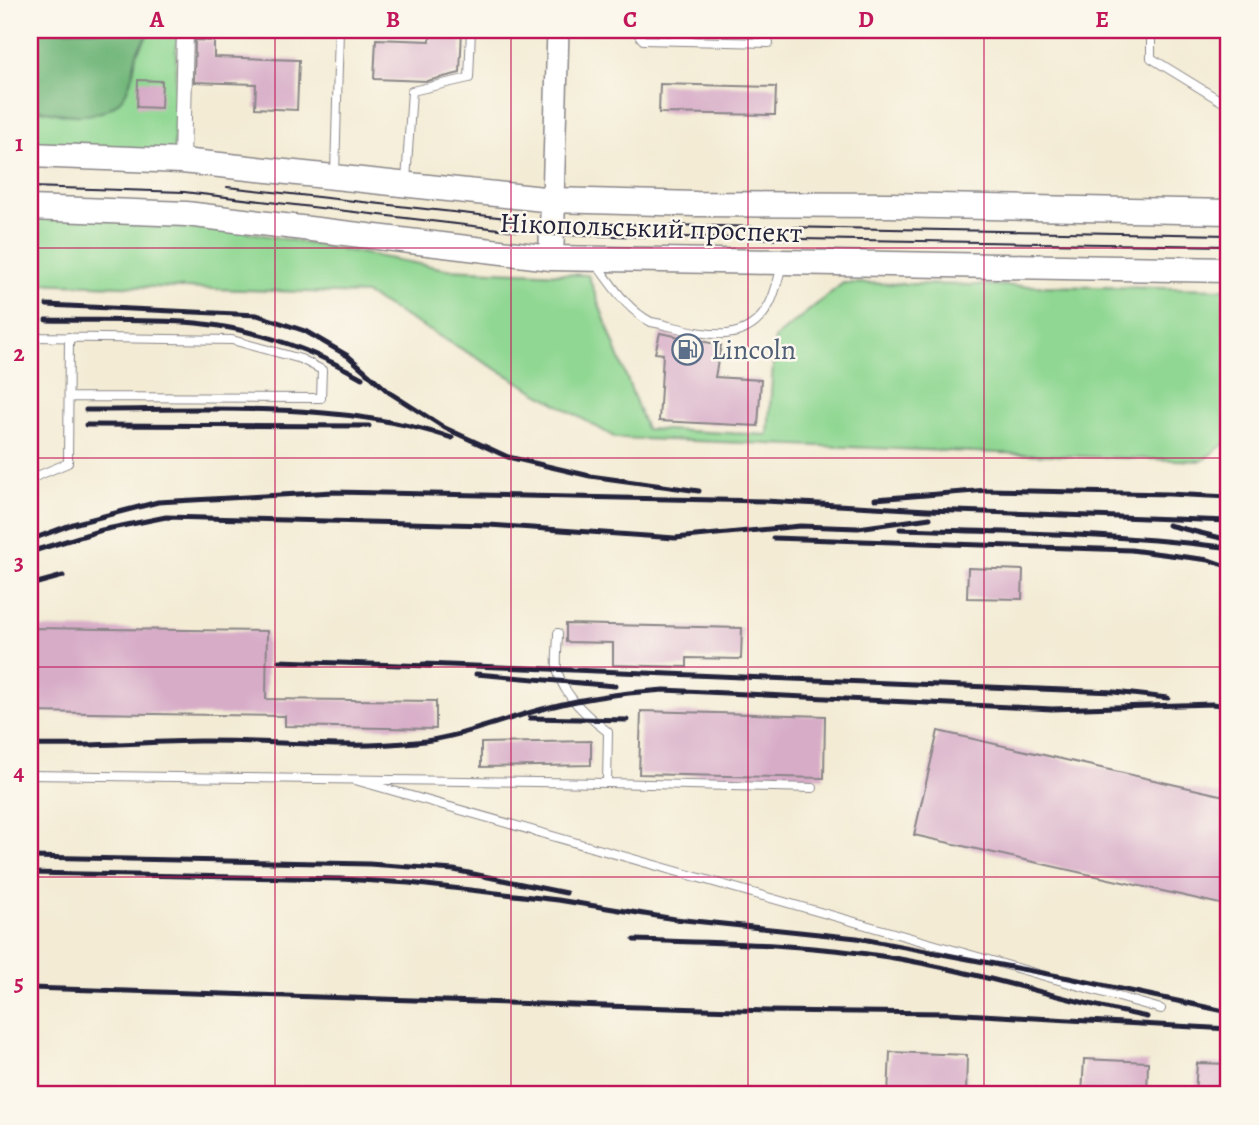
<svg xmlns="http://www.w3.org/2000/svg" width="1259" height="1125" font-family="Alegreya,serif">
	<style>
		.green { fill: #8fd792; stroke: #587c66; stroke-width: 2 }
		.forest { fill: #73b87c; stroke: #4a6d5c; stroke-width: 2 }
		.building { fill: #d7acc7 }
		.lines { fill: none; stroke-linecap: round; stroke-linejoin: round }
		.lane-casing { stroke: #8a8688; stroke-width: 10 }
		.street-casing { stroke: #8a8688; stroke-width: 18 }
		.secondary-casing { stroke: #8a8688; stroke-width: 24 }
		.primary-casing { stroke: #8a8688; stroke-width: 27 }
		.lane { stroke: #fff; stroke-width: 8 }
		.street { stroke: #fff; stroke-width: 16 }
		.secondary { stroke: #fff; stroke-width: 21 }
		.primary { stroke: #fff; stroke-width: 24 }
		.tram { stroke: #22223b; stroke-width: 2 }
		.rail { stroke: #22223b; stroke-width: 5 }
		.grid { fill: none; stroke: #c2185b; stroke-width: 2; stroke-opacity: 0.55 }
		.labels { text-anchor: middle; stroke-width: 5; stroke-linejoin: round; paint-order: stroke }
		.street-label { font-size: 28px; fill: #22223b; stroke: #fbf7ec }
		.service-label { font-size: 28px; fill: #4e5e75; stroke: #fbf7ec; text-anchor: start }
		.neatline { fill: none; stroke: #c2185b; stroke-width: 2.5 }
		.grid-label { font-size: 23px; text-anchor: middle; font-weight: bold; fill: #c2185b }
	</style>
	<rect width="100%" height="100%" fill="#fbf7ec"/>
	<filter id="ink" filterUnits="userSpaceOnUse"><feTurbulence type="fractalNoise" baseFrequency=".0143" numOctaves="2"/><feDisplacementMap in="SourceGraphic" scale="14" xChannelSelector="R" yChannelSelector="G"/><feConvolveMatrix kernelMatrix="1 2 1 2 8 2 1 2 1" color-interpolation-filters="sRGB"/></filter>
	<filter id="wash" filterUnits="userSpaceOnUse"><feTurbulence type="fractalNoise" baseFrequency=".00686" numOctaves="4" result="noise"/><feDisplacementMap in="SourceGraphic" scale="28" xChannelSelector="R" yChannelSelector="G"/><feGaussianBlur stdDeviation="1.57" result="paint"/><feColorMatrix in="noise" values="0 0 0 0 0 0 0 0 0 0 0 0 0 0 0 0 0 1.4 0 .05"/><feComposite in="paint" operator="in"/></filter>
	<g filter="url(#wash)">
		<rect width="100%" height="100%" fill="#f3ebd4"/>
		<path class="green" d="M151,30H177L174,152L30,147V107L63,115L132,77L137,53Z
			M30,215L182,220L446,269L588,275L646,429L768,435L775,338L843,283L1229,289V440L1202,461L616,438L366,294L30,283Z"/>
		<path class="forest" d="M30,30H151C146,38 140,44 137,53C133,66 133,81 125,94C105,125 59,115 30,107Z"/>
		<g id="blocks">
			<path class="building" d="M431,30H462L460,73L427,81L374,79L376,39L430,41Z
				M195,40L214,41V57L299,60L297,110L255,108L256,84L194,82Z
				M138,80L162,81L161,108L137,107Z
				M660,84L776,87L775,115L659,113Z
				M660,333L721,345L715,377L761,380L758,426L659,421L663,354L655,353Z
				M968,568L1023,570L1022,599L967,598Z
				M566,624L742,628L741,659L687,658V667L613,665V643L566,642Z
				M30,628L267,631L266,699L436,701V729L285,726V716L30,712Z
				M641,711L825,716L824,778L639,774Z
				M938,731L1229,797V906L914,835Z
				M591,741V765L481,767V743Z
				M890,1052L967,1055L966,1095H888Z
				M1084,1059L1148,1062L1147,1095H1082Z
				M1197,1063L1229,1064V1095H1195Z"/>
		</g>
	</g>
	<g filter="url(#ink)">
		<use href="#blocks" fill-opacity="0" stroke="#8a8688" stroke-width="2"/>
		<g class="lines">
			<defs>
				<path id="lane" d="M635,30L643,40L769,43
					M1151,30V58L1221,101H1229
					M335,174L339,30
					M406,181L412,91L469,78L471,30
					M596,264C613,286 626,309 651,322C694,330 745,353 770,303C776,291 778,278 782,266
					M30,332L37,337L232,340L301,359L322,370L321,398L69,397
					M30,479L68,463L69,337
					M558,633C558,644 556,656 557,667C560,693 588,717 608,732L607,783
					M30,775L607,783L813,788
					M355,780L1161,1009"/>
				<path id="street" d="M182,161L185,30"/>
				<path id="secondary" d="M553,200L558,30"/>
				<path id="primary" d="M30,155L182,161L553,200L696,204L888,205L1229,212
					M30,208L186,214L551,258L1229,270
					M551,258L553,200"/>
			</defs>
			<use href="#lane" class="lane-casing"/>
			<use href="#street" class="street-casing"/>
			<use href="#secondary" class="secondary-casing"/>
			<use href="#primary" class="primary-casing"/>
			<use href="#lane" class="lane"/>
			<use href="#street" class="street"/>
			<use href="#secondary" class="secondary"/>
			<use href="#primary" class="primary"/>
			<path class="tram" d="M30,187L184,192L551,235L1229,246
				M227,187L552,223L1229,235"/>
			<path class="rail" d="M47,305L257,315L305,331L348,356L390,393L445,428L508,457L590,476L699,491
				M46,320C96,321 146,319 196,323C255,329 311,349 362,378
				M86,410C204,410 339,400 452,438
				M86,425L369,426
				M875,499L988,490L1169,494L1229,497
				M1168,525L1229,540
				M900,529C1008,532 1117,534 1224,547L1229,550
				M773,538L1131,550L1209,560L1229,567
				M30,540L73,524L158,502L333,492L765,501L928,510L1229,521
				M30,552L102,530L166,517L489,525L675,538L800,526L858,528L930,518
				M30,585L63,576
				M279,661L431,666
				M423,664L1114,692L1168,698
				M476,674L615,686
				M530,718L627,720
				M30,745C86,747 142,742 199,741C271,740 344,750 416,742C458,738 498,721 539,710C581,698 620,693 664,690L1052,709L1212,704L1229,706
				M30,857L369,864L454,870L566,893
				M30,873L342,879L409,883L558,900L675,919L857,938L1069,978L1229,1012
				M30,924H31
				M634,940C719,943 803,943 888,957C975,971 1060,1000 1147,1017
				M30,988L768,1011L947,1013L1229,1029"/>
		</g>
	</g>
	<path class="grid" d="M275,30V1095M511,30V1095M748,30V1095M984,30V1095M30,248H1229M30,458H1229M30,667H1229M30,877H1229"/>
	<defs>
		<symbol id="fuel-ring" viewBox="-11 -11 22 22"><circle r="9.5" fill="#fbf7ec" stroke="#5c6f8a" stroke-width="1.5"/><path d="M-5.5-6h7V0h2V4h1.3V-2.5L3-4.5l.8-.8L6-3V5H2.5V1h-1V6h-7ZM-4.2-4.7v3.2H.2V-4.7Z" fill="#5c6f8a"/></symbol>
	</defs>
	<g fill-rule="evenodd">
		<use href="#fuel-ring" x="670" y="332" width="35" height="35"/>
	</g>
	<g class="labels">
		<g class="street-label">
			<text transform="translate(651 227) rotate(2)" y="10">Нікопольський проспект</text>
		</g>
		<g class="service-label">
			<text x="711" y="359">Lincoln</text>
		</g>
	</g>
	<rect width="1259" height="1125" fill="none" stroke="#fbf7ec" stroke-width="77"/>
	<rect x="38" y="38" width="1182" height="1048" class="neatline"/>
	<g class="grid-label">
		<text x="157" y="27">A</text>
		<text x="393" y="27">B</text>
		<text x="630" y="27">C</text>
		<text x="866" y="27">D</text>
		<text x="1102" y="27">E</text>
		<text x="19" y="151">1</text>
		<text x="19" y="361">2</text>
		<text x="19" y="570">3</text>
		<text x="19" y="780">4</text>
		<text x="19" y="990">5</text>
	</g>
</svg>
